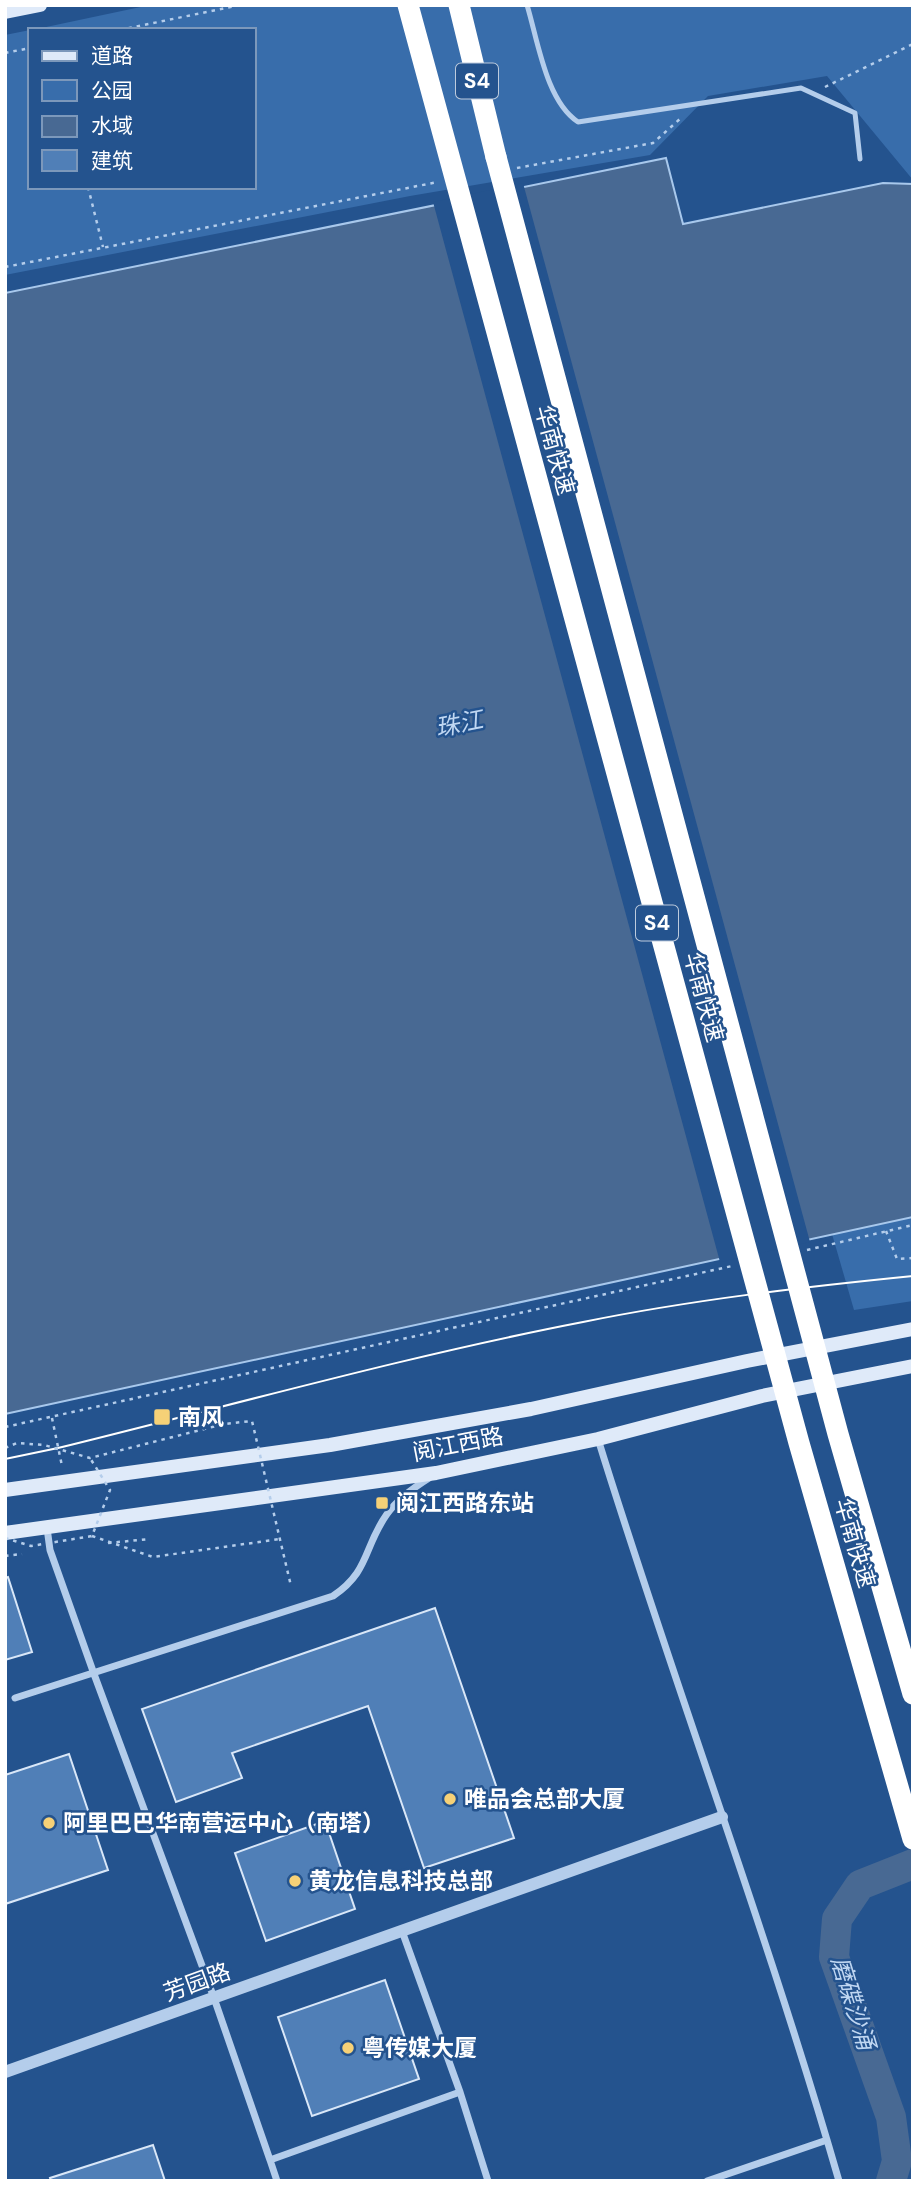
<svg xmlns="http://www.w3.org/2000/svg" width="918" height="2186" font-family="'DM Sans','Noto Sans SC',sans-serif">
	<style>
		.green { fill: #386dab }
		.water { fill: #486993; stroke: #a8c8ec; stroke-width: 2 }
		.pier { fill: #24538e }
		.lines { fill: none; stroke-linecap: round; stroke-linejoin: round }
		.river { stroke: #486993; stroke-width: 30 }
		.building { fill: #507fb7; stroke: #d9e7f8; stroke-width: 2 }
		.path { stroke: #b4cdeb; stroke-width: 2.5; stroke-dasharray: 3.5 5; stroke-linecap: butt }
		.service { stroke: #b4cdeb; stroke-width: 5 }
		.minor { stroke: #b4cdeb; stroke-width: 7 }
		.tertiary { stroke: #b4cdeb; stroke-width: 12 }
		.secondary { stroke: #dfeaf9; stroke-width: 14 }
		.motorway { stroke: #fff; stroke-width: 21 }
		.tram { stroke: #fff; stroke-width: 2 }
		.path-bridge { stroke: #b4cdeb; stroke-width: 2.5; stroke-dasharray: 3.5 5; stroke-linecap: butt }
		.motorway-bridge { stroke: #fff; stroke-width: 21 }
		.poi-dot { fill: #f6d177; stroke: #24538e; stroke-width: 2.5 }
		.labels { text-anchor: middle; stroke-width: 5; stroke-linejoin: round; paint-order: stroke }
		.shield { fill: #24538e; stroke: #bdcbdd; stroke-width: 2 }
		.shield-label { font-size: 21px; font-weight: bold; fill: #fff }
		.street-label { font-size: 23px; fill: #fff; stroke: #24538e }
		.poi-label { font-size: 23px; font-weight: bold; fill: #fff; stroke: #24538e; text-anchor: start }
		.water-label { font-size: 24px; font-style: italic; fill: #c0d7f2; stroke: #24538e }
	</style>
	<rect width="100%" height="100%" fill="#24538e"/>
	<path class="green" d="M150,5H913V180L827,76L708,96L650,155L410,196L5,275V35L30,30V187H254V30H32Z
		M913,1216V1301L854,1310L832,1234Z"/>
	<path class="water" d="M666,158L683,224L883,183L913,184V1217L5,1414V293Z"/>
	<path class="pier" d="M523,183L810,1242L720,1262L433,202Z"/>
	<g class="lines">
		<path class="river" d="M891,2181L897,2161L891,2117L834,1957L837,1919L860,1885L913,1864"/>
	</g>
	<path class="building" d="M8,1577L32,1652L5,1660V1578Z
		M435,1608L514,1838L424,1868L368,1706L232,1753L242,1778L176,1802L142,1709Z
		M69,1754L108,1870L5,1904V1775Z
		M325,1821L355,1909L266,1941L235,1853Z
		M385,1980L419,2079L312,2116L278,2017Z
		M153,2145L165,2181H51L50,2178Z"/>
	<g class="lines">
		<path class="path" d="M120,30L240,5
			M5,53L30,48
			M825,87L913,44
			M517,168L653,143L681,118
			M88,187L103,247
			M5,267L438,182
			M886,1231L897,1259L913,1258
			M807,1250L913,1225
			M52,1418L62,1466
			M5,1427L732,1266
			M108,1543L150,1539
			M5,1556L22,1554"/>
		<path class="service" d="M527,5C538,41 546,101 578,122L801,88L855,113L860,159"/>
		<path class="minor" d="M598,1439C675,1688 767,1931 839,2181
			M47,1528L50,1550L94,1674L214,1998L270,2160L460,2092
			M15,1698L333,1596C370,1571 363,1548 387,1514C397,1500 413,1488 429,1478
			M402,1931L460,2092L488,2181
			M270,2160L277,2181
			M707,2181L827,2140"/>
		<path class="tertiary" d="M5,2072L722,1817"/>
		<path class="secondary" d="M5,12L40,5
			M5,1490L330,1445L531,1409L747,1361L913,1329
			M5,1533L436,1473L598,1439L762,1396L913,1366"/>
		<path class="motorway" d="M459,5L496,157"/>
		<path class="tram" d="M5,1459L58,1448C233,1405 407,1356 583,1322C691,1300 803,1287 913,1276"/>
		<path class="path-bridge" d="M5,1448L17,1443L44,1445L90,1458L224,1424L252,1421L291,1586
			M92,1536L153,1557L280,1539
			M5,1538L31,1546L92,1536L110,1490L90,1458"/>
		<path class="motorway-bridge" d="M408,5L799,1443L913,1839
			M496,157L838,1434L913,1694"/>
	</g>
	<g class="poi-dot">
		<rect x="153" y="1408" width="18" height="18" rx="3.5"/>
		<rect x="375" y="1496" width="14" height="14" rx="3.5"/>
		<circle cx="450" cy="1799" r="7"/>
		<circle cx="49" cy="1823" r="7"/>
		<circle cx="295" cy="1881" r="7"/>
		<circle cx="348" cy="2048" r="7"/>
	</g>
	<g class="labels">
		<g class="shield">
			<rect x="456" y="63.5" width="42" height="35" rx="5"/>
			<rect x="636" y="905.5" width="42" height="35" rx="5"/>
		</g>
		<g class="shield-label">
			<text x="477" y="88">S4</text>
			<text x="657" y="930">S4</text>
		</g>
		<g class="street-label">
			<text transform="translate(555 450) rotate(75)" y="8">华南快速</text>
			<text transform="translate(704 997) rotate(75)" y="8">华南快速</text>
			<text transform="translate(458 1444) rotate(-11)" y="8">阅江西路</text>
			<text transform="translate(855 1543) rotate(74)" y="8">华南快速</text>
			<text transform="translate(197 1982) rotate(-20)" y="8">芳园路</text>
		</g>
		<g class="poi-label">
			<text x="178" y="1425">南风</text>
			<text x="396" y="1511">阅江西路东站</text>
			<text x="464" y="1807">唯品会总部大厦</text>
			<text x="63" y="1831">阿里巴巴华南营运中心（南塔）</text>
			<text x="309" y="1889">黄龙信息科技总部</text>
			<text x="362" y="2056">粤传媒大厦</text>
		</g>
		<g class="water-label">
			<text transform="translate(459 724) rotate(-11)" y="8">珠江</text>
			<text transform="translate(853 2003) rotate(73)" y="8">磨碟沙涌</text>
		</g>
	</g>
	<rect width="918" height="2186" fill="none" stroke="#ffffff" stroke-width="14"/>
	<rect x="28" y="28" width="228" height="161" fill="#24538e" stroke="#7c98bb" stroke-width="2"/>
	<rect x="42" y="51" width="35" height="10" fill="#dfeaf9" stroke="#7c98bb" stroke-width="2"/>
	<text x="91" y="63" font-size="21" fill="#ffffff">道路</text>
	<rect x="42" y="80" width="35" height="21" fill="#386dab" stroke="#7c98bb" stroke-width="2"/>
	<text x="91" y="98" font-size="21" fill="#ffffff">公园</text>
	<rect x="42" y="116" width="35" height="21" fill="#486993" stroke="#7c98bb" stroke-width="2"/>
	<text x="91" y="133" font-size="21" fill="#ffffff">水域</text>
	<rect x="42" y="150" width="35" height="21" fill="#507fb7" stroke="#7c98bb" stroke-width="2"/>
	<text x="91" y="168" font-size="21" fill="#ffffff">建筑</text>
</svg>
